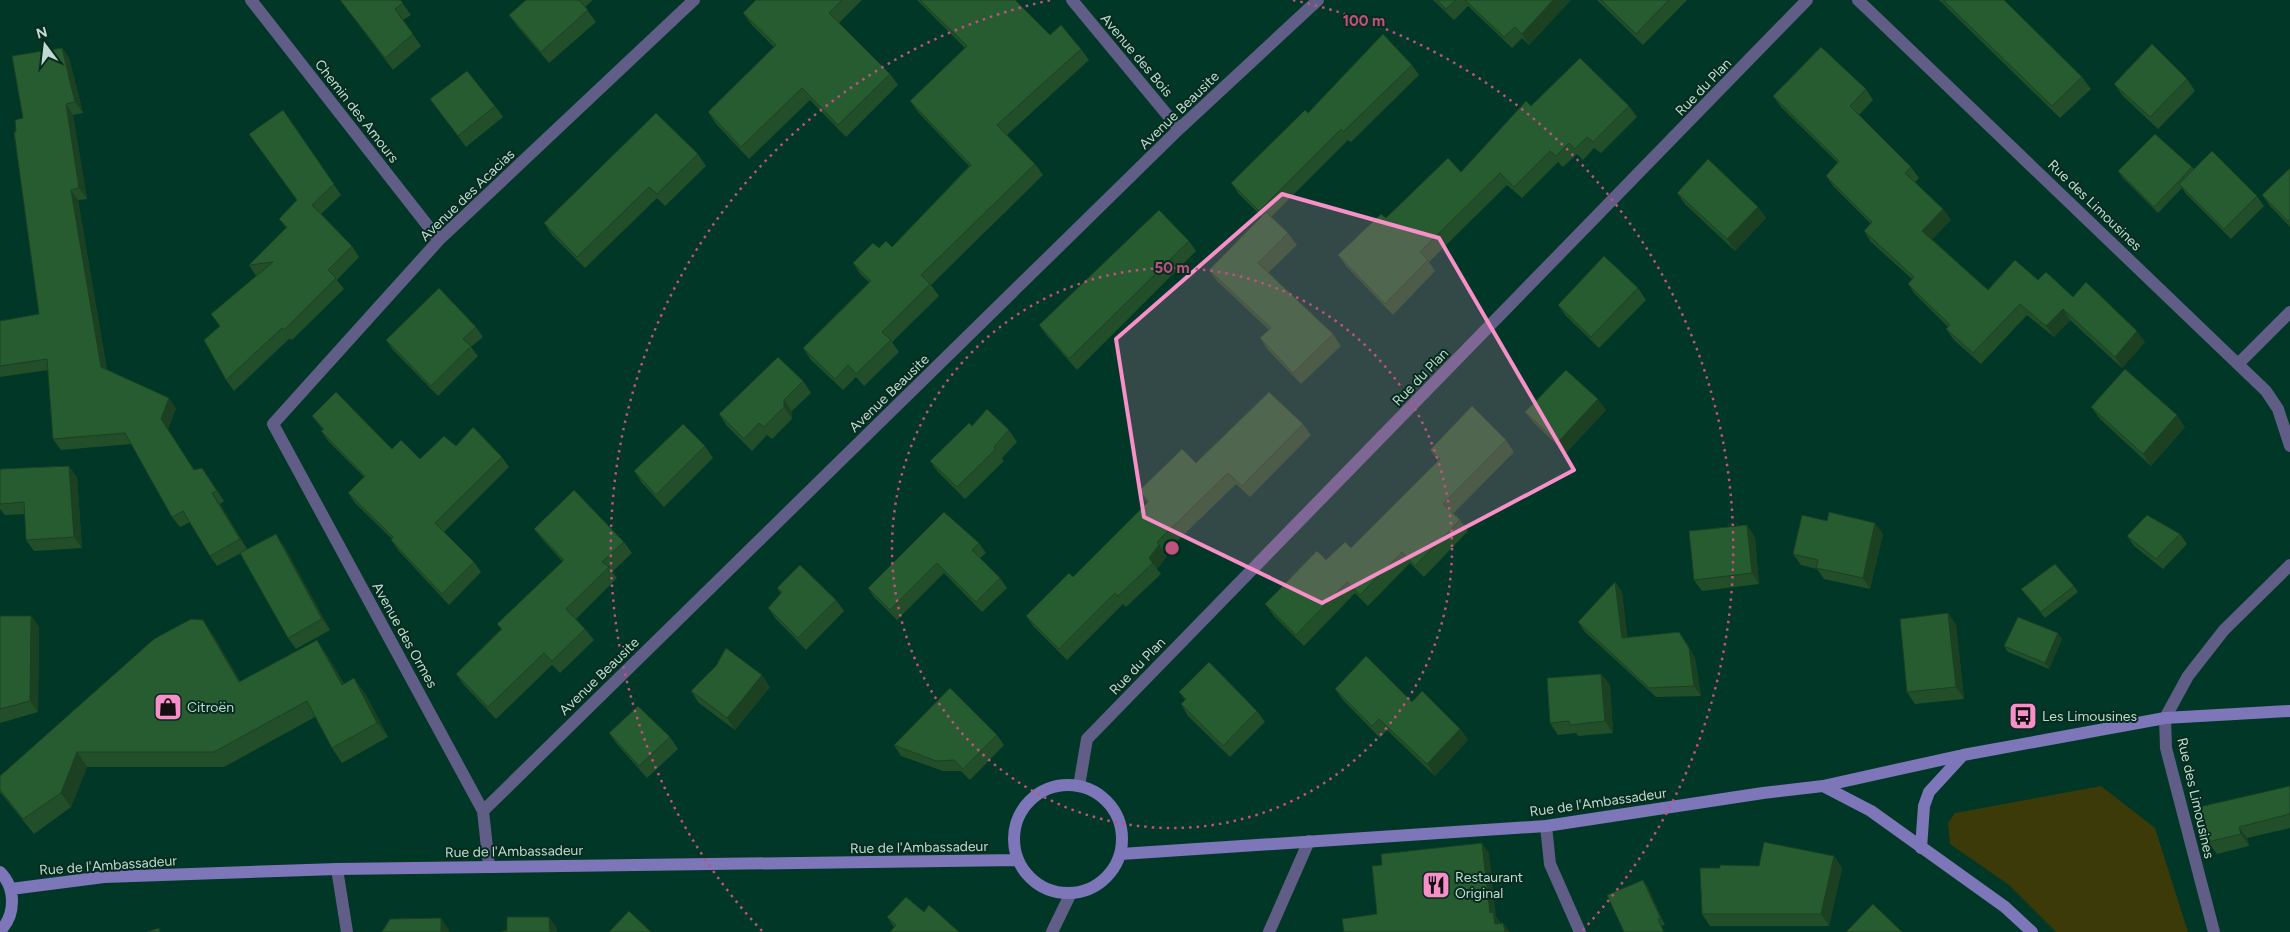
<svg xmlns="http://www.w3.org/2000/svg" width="2290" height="932" font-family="Figtree,sans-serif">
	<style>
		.green { fill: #3c3a08 }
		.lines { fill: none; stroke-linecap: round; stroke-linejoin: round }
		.street { stroke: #605d87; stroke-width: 12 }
		.secondary { stroke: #7d76b9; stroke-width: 12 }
		.wall { fill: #224f2a }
		.shaded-wall { fill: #1b4022 }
		.building { fill: #275c31; stroke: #1b4022 }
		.marked { fill: #f98fc8; fill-opacity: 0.2; stroke: #f98fc8; stroke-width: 4; stroke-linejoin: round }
		.ring { fill: none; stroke: #c0537e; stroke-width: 2.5; stroke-dasharray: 2.5 5 }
		.labels { text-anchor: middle; stroke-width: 4; stroke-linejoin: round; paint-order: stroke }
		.street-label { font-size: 14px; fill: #bddccf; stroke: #072b1f }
		.poi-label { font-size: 14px; fill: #bddccf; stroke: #072b1f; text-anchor: start }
		.centre { fill: #c0537e; stroke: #072b1f; stroke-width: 2.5 }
		.ring-label { font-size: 15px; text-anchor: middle; font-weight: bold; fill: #c0537e; stroke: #072b1f; stroke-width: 4; stroke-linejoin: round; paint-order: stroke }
	</style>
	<rect width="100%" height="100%" fill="#003727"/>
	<path class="green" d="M2101,786L2155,828L2188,932H2056L2009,885L1950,844L1948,823L1955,813Z"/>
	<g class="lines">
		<path class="street" d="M251,0L439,240
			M1072,0L1179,129
			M1858,0L2266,391L2278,409L2290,446
			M2239,363L2290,312
			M1079,786L1087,739L1807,0
			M483,811L1179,129L1318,0
			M1546,826L1550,864L1580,932
			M489,866L483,811L273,424L439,240L694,0
			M337,869L347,932
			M1052,932L1071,893
			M1269,932L1309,841
			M2214,932L2166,748L2165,718L2188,676L2224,630L2290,565"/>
		<path class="secondary" d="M1014 839a54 54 0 1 1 108 0a54 54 0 1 1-108 0Z
			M1823,786L1871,811L2005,907L2032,932
			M1921,848L1924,806L1929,792L1963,755
			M1121,854L1546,826L1763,793L1823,786L1963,755L2165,718L2290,711
			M0,872C16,888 16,915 0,931
			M11,889L104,877L337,869L1018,860"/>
	</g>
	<path class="wall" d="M340,0H400L411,15L403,20L421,46L393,70Z
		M526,0H593L585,7L596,22L549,63L517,26L509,15Z
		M756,0H862L839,23L890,74L898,85L846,137L810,100L749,159L716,124L708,112L774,47L751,24L743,13Z
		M917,0H1015L1050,35L1081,49L1089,60L1007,135L1035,164L1043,175L931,285L939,296L892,342L899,352L864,386L856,377L843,390L811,360L803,348L869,282L861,275L853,263L879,248L892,247L969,166L918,112L910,101L965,48Z
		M1433,0H1571L1529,45L1522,38L1512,48L1468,6L1454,20Z
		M1597,0H1687L1643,45Z
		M1939,0H2004L2082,77L2091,89L2060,118Z
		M62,48L69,58L83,113L73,115L87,199L78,200L107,370L176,408L168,429L194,470L202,468L209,478L224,501L220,504L247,549L284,546L330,630L296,649L288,638L241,553L217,566L210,556L190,522L180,527L172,517L131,444L61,450L53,439L48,370L0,377V321L39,314L16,132Z
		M1412,65L1419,75L1351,142L1348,140L1271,217L1288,233L1297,245L1268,273L1333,334L1341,346L1301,384L1268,350L1260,338L1269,330L1217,281L1209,270L1262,217L1239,194L1231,183L1308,113Z
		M2187,79L2195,91L2158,129L2123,96L2114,84Z
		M1866,89L1873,100L1859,115L1911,167L1919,178L1915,182L1943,209L1951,220L1932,239L1988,290L2038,280L2073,297L2145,342L2122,368L2070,320L2054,337L2027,315L1981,364L1954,340L1946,329L1948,327L1915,294L1908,284L1912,279L1871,242L1864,231L1871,224L1834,187L1826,176L1838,163L1781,107L1773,96Z
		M430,99L495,106L503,117L466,147Z
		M1531,106H1629L1637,117L1601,153L1594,148L1583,160L1577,154L1563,167L1558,162L1522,198L1507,185L1429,262L1435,271L1393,315L1346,266L1338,255L1386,218L1461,172Z
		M283,110L341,195L321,214L352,246L359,257L337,280L344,289L292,340L289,339L234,391L226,380L220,327L211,314L256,276L249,265L286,228L279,219L297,200Z
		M698,154L706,166L665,206L657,198L585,268L552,235L544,223Z
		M2192,167L2194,169L2257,196L2264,206L2231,239L2186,194L2182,188L2158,213L2122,177L2118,171Z
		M2290,168V227L2271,207L2262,195Z
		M1677,193L1758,207L1766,218L1735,251L1685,204Z
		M1189,241L1196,251L1077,370L1047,336L1039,325Z
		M1638,288L1646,300L1599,348L1566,316L1558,305Z
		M476,327L483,337L471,347L478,356L438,396L393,350L386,340Z
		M803,381L811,393L792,411V419L772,439L767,435L752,451L727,426L719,414Z
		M2091,407L2185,427L2151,466L2100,419Z
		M1606,410L1566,453L1534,423L1525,412Z
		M312,416L420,459L456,446L502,457L509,467L444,532L474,562L481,572L449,605L398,550L391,540L392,539L355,503L348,493L364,477L329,442L321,431L323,430Z
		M1303,424L1311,435L1250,497L1236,484L1165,553L1167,556L1157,569L1161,574L1126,607L1123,604L1067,660L1034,627L1026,616L1073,577L1148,503L1139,491L1196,463Z
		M972,426L1009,430L1017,442L1002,458L1004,461L965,499L938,472L930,461Z
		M1506,440L1514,452L1453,514L1460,520L1468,531L1424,577L1410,563L1368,606L1355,593L1304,646L1274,616L1265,604L1326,560L1351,548L1438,461L1430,450Z
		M705,446L713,458L664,507L642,483L634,471Z
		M0,469L77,477L82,548L34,551L26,540L25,514L5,515L0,509Z
		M534,529L624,542L632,553L612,572L617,578L576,619L585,629L594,640L560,673L552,665L496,719L464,685L456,674L501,629L497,624L563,562L543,540Z
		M1883,534L1870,589L1824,579L1817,569L1801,565L1793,554Z
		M2180,534L2187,544L2163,569L2134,546L2127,536Z
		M1755,537L1759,584L1702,591L1694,580Z
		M979,543L986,553L980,558L1000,578L1007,588L982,612L944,573L897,620L874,597L868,588Z
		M1615,582L1622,592L1627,638L1686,642L1695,658L1701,696L1656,697L1585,632L1578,622Z
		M2074,586L2078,592L2045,618L2021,589Z
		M777,588L836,600L844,611L806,650L776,619L768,608L781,594Z
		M1948,613L1956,625L1964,699L1915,704L1907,692Z
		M0,616H31L39,627L38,712L0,723Z
		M213,635L240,681L327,655L344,684L365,693L388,737L342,763L332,748L315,717L224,767H87L71,807L34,834L0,792V776Z
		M2062,639L2049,669L2008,652L2004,646Z
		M1601,674L1610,685L1613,733L1578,736L1576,733L1558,735L1550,723Z
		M770,687L735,730L699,703L691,691Z
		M1335,689L1412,702L1460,729L1468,740L1435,776L1387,730L1380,738L1343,700Z
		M1179,692L1257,711L1265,722L1230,757L1188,716L1181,704L1185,700Z
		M609,733L670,737L678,749L647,778L617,744Z
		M997,735L1004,745L970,780L961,771H943L901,756L894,745Z
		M2290,786V828L2247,838L2249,846L2217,854L2208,842Z
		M1834,856L1842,868L1829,926H1710L1702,914L1759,866Z
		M1643,880L1647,886L1665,925L1624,932Z
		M924,912L894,927L887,917Z"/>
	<path class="shaded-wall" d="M1553,0H1571L1529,45L1522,34Z
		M62,48L69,58L83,113L75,102Z
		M66,104L73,115L87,199L79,188Z
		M71,190L78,200L108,378L101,367Z
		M1758,207L1766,218L1735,251L1727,239Z
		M1943,209L1951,220L1930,242L1922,231Z
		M2063,309L2070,320L2054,337L2046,326Z
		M2137,331L2145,342L2122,368L2115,357Z
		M169,398L176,408L168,429L201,481L161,419Z
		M1598,399L1606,410L1566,453L1558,442Z
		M784,400L792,411V419L784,407Z
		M2177,415L2185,427L2151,466L2143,454Z
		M69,466L77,477L82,548L74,537Z
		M212,493L220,504L247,549L240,539Z
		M1875,523L1883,534L1870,589L1863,578Z
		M1747,525L1755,537L1759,584L1752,573Z
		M276,534L284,546L330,630L322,619Z
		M1159,545L1167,556L1157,569L1149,558Z
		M1615,582L1622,592L1629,648L1622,638Z
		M1948,613L1956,625L1964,699L1956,687Z
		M31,616L39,627L38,712L30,701Z
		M203,620L213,635L249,697L239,682Z
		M1679,632L1695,658L1701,696L1694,686Z
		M2058,633L2062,639L2049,669L2045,663Z
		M317,640L327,655L352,700L342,685Z
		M1601,674L1610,685L1613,733L1605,721Z
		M762,675L770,687L735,730L727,718Z
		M354,678L365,693L388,737L377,723Z
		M1460,729L1468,740L1435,776L1427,764Z
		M77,752L87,767L71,807L61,793Z
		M2239,827L2247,838L2249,846L2241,834Z
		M1482,843L1489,853L1496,916L1500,922L1502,932L1495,924L1490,913Z
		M1834,856L1842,868L1829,926L1821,914Z
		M1643,880L1647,886L1665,925L1661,919Z
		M549,917L557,928V932H550Z
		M441,918L449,930V932H441Z
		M1503,923L1510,932H1505Z"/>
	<path class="building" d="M340,0H400L403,3L395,9L413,34L385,58Z
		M526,0H579L588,10L541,52L509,15Z
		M756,0H842L829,13L890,74L838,125L802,88L741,147L708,112L776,45L743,13Z
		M920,0H1015L1050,35L1061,25L1081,49L997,125L1035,164L921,275L930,284L882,332L891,340L856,374L848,365L835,379L803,348L871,281L853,263L873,243L879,248L886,241L892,247L971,165L910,101L967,46Z
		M1437,0H1456L1446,9Z
		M1465,0H1553L1522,34L1515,27L1504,37Z
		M1601,0H1669L1636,34Z
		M1943,0H2004L2082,77L2052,106Z
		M1383,34L1412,65L1343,132L1341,129L1259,211L1231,183L1305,110L1308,113Z
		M2152,44L2187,79L2150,117L2114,84Z
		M1821,47L1866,89L1850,106L1911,167L1905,173L1943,209L1922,231L1988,290L2015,260L2038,280L2046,272L2073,297L2086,282L2137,331L2115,357L2063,309L2046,326L2020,304L1973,353L1946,329L1950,325L1908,284L1914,277L1864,231L1872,222L1826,176L1839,161L1773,96Z
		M62,48L75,102L66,104L79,188L71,190L101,367L169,398L161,419L194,470L202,468L217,491L212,493L240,539L210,556L183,511L172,517L125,433L53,439L47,359L0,366V321L39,314L14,132H16L15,120L23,118L12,56Z
		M1580,58L1629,106L1593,142L1587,137L1575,149L1569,143L1556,156L1550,151L1514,187L1500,173L1420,252L1428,260L1385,304L1338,255L1381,214L1386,218L1448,158L1461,172L1526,101L1531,106Z
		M467,71L495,106L458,136L430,99Z
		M283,110L334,184L312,205L352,246L328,270L336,278L284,330L282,328L226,380L204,340L220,326L211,314L273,262L249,265L287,227L279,219L297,200L249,134Z
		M656,113L698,154L657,194L649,187L577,257L544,223Z
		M2155,134L2192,167L2154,207L2118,171Z
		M2212,151L2257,196L2224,229L2179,184Z
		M1708,159L1758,207L1727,239L1677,193Z
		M2290,168V219L2288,221L2262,195Z
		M1159,210L1189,241L1069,359L1039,325Z
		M1266,212L1288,233L1258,263L1333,334L1293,373L1260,338L1271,328L1209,270Z
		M1604,256L1638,288L1591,337L1558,305Z
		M439,288L476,327L463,339L471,346L431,386L386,340Z
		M778,357L803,381L784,400V407L764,427L759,423L744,439L719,414Z
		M2125,369L2177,415L2143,454L2091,407Z
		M1566,370L1598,399L1558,442L1525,412Z
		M336,392L392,449L401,440L420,459L444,436L456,446L473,427L502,457L435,523L474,562L442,594L391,540L393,537L348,493L365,476L321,431L324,429L312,416Z
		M1269,392L1303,424L1242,486L1228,473L1157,542L1159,545L1149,558L1153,563L1118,596L1115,593L1059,649L1026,616L1069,573L1073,577L1149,501L1139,491L1182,449L1196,463Z
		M1472,406L1506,440L1443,504L1460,520L1415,566L1402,552L1360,595L1347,582L1296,635L1265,604L1317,551L1326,560L1345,542L1351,548L1440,459L1430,450Z
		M987,409L1009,430L994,447L996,449L957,487L930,461L969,423L972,426Z
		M683,424L705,446L656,495L634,471Z
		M69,466L74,537L26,540L24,502L0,504V469Z
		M574,490L624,542L602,562L609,567L566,609L585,629L552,661L544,653L488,707L456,674L502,629L497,624L564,560L534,529Z
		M944,512L979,543L972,550L1000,578L976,602L937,563L890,610L868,588Z
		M1829,512L1875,523L1863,578L1816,568L1818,560L1793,554L1802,515L1827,521Z
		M2147,515L2180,534L2156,559L2127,536Z
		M1747,525L1752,573L1694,580L1689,531Z
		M276,534L322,619L288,638L240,553Z
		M2055,564L2074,586L2041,612L2021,589Z
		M800,565L836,600L798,638L768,608L782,592L777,588Z
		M1615,582L1622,638L1679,632L1689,648L1694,686L1649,688L1578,622Z
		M1948,613L1956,687L1907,692L1900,619Z
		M0,616H31L30,701L0,709Z
		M2018,617L2058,633L2045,663L2004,646Z
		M191,619L203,620L239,682L317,640L342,685L354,678L377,723L332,748L307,701L214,752H77L61,793L23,819L0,790V776L154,639Z
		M726,648L762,675L727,718L691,691L716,666Z
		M1366,656L1412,702L1422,691L1460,729L1427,764L1379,719L1372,726L1335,689Z
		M1209,662L1257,711L1223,746L1181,704L1186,699L1179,692Z
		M1601,674L1605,721L1570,725L1569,721L1550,723L1547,678Z
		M950,688L997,735L963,769L954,760L936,761L894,745Z
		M638,706L670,737L639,766L609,733Z
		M2290,786V814L2239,827L2241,834L2208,842L2199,807Z
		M1764,842L1834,856L1821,914H1702L1700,868H1720V865L1759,866Z
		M1482,843L1490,913L1493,912L1495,924L1503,923L1505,932H1344L1342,919L1377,914L1372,866L1382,865L1381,854Z
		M1643,880L1661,919H1658L1664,932H1624L1607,895Z
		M906,897L924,912L929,905L959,932H890L896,925L887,917Z
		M1873,904L1902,932H1846Z
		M629,911L651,932H609Z
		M507,917H549L550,932H501L507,930Z
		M441,918V932H382L390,919Z
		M159,928L160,932H147Z"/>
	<path class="marked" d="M1282,194L1439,238L1574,470L1322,603L1144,517L1116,339Z"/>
	<g class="ring">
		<circle cx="1172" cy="548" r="280"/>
		<path d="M762 931A561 561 0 0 1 1051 0M1293 0A561 561 0 0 1 1582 931"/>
	</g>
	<defs>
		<symbol id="shop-square" viewBox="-11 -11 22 22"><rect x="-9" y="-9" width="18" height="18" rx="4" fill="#f98fc8" stroke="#072b1f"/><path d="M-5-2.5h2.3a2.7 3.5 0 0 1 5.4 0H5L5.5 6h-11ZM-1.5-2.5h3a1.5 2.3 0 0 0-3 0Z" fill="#111"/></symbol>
		<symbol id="bus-square" viewBox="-11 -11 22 22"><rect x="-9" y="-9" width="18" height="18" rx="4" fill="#f98fc8" stroke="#072b1f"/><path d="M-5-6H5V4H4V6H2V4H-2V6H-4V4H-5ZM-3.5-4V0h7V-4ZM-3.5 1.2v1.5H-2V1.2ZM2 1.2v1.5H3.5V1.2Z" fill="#111"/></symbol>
		<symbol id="restaurant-square" viewBox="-11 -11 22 22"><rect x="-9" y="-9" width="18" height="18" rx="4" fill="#f98fc8" stroke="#072b1f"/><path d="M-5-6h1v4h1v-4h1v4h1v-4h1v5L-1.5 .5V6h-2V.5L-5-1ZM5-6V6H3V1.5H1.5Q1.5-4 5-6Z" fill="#111"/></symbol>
	</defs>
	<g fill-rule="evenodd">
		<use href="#shop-square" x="152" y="691" width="32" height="32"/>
		<use href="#bus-square" x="2007" y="700" width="32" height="32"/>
		<use href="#restaurant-square" x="1420" y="869" width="32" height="32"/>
	</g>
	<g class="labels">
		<g class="street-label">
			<text transform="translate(1137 55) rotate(50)" y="5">Avenue des Bois</text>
			<text transform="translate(1703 87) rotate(-46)" y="5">Rue du Plan</text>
			<text transform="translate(1179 110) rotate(-44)" y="5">Avenue Beausite</text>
			<text transform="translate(357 111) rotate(52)" y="5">Chemin des Amours</text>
			<text transform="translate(467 195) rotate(-44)" y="5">Avenue des Acacias</text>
			<text transform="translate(2095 205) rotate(44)" y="5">Rue des Limousines</text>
			<text transform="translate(1420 377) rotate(-46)" y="5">Rue du Plan</text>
			<text transform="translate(889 393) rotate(-44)" y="5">Avenue Beausite</text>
			<text transform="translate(405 635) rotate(61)" y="5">Avenue des Ormes</text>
			<text transform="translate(1137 666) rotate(-46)" y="5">Rue du Plan</text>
			<text transform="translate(599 676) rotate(-44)" y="5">Avenue Beausite</text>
			<text transform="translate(2196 798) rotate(77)" y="5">Rue des Limousines</text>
			<text transform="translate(1598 802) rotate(-8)" y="5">Rue de l'Ambassadeur</text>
			<text transform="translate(919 847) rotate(-1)" y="5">Rue de l'Ambassadeur</text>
			<text transform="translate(514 851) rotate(-1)" y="5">Rue de l'Ambassadeur</text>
			<text transform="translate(108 865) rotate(-4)" y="5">Rue de l'Ambassadeur</text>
		</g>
		<g class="poi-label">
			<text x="187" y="712">Citroën</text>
			<text x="2042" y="721">Les Limousines</text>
			<text x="1455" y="882">Restaurant<tspan x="1455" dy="16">Original</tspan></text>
		</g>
	</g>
	<circle cx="1172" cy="548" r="8" class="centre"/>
	<g class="ring-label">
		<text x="1364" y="26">100 m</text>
		<text x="1172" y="273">50 m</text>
	</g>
	<g transform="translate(45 45) rotate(345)" stroke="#072b1f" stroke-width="4" paint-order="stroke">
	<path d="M0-4L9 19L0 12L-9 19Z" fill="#bddccf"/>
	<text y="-8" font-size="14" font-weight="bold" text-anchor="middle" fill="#bddccf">N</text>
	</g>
</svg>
